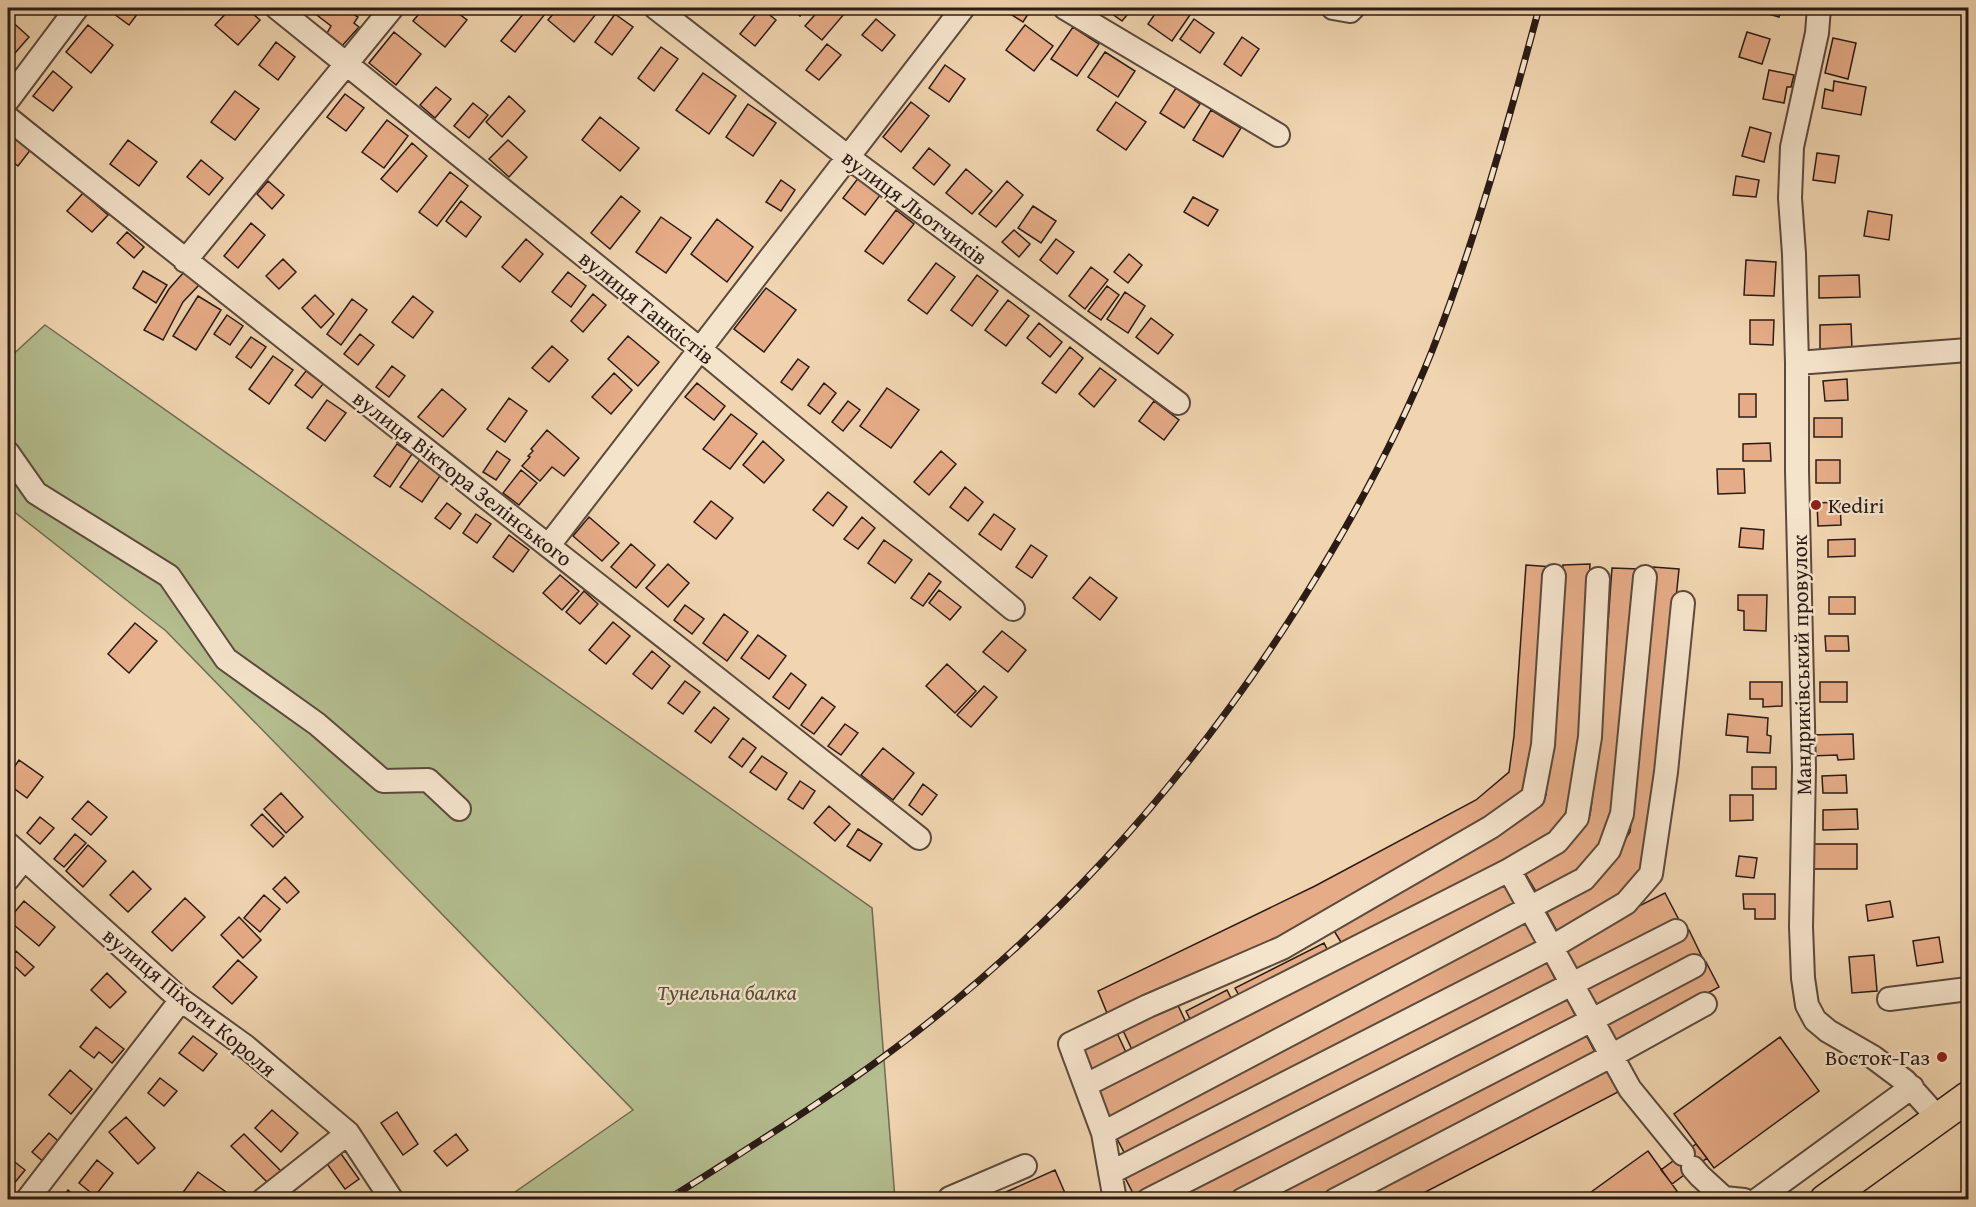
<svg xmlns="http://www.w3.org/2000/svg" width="1976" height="1207" font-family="'Gentium Book Plus',serif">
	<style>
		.green { fill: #b4be8f; stroke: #706c52; stroke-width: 1.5 }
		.building { fill: #e6ac87; stroke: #2b1b15; stroke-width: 1.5 }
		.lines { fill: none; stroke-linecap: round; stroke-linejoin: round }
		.minor-casing { stroke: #5c4a3c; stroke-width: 26 }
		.major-casing { stroke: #2b1b15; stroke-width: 33 }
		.minor { stroke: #f5e4cc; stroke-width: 22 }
		.major { stroke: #f0d5b0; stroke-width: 30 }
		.rail-casing { stroke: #2b1b15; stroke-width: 7 }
		.rail { stroke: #f5e4cc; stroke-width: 4.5; stroke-dasharray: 14; stroke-linecap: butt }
		.poi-dot { fill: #8f2418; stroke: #f5e4cc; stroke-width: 2 }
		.labels { text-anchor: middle; stroke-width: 4.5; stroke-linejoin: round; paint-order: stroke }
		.street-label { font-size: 22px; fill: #2b1b15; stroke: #f5e4cc }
		.poi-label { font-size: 22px; fill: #2b1b15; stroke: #f5e4cc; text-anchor: start }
		.park-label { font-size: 22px; font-style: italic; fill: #544c3a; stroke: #f5e4cc }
	</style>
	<rect width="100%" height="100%" fill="#f0d5b0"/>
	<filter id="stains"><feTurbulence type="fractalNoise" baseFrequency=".00333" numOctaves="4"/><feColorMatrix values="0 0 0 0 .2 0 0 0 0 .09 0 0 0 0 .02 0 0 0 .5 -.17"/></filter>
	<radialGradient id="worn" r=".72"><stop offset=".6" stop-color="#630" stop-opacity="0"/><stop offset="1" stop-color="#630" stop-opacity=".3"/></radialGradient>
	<path class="green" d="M45,325L872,908L895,1199H505L633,1110L166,631L8,507V359Z"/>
	<path class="building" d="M106,8H142L129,25Z
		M231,8H246L260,20L238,45L215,25Z
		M310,8H356L353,14L358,17L354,23L359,27L341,47L326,35L331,26L309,9Z
		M424,8H451L467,20L445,47L413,21Z
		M528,8H536L545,14L515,52L501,41Z
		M558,8H588L596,14L574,42L548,20Z
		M761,8L776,20L755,46L740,34Z
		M789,8H807L800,16Z
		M821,8H838L845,13L822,40L805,26Z
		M1001,8H1032L1023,22Z
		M1104,8H1133L1122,21Z
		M1159,8H1179L1190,15L1172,41L1148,24Z
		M1756,8H1782L1779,17L1755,10Z
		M615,14L633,27L612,55L595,42Z
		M8,18L29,37L8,61Z
		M876,19L895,35L882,51L862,35Z
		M1194,19L1214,33L1200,53L1180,39Z
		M88,25L113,45L91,73L66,52Z
		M1025,25L1053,46L1034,71L1006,50Z
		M1073,27L1099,44L1077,76L1051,59Z
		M394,32L421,54L396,85L369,63Z
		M1747,32L1770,39L1762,64L1739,57Z
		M1242,37L1259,49L1241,76L1224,64Z
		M1833,38L1856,43L1848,79L1825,73Z
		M276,42L295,57L278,80L259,65Z
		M827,44L841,55L819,80L806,70Z
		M661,47L678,59L654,91L638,78Z
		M1105,52L1135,71L1118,97L1088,77Z
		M945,65L965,79L949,102L929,88Z
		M1769,70L1794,75L1791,87H1787L1784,103L1763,99Z
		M53,71L72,87L53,111L33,96Z
		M703,73L736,96L709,134L676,110Z
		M1834,81L1866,87L1861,115L1822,108L1825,89L1833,91Z
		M436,87L451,99L435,118L420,105Z
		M1176,88L1200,104L1184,128L1160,113Z
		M235,91L259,109L235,140L211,122Z
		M345,94L364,108L346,131L327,117Z
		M509,96L525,111L502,137L486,122Z
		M911,102L929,116L901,152L883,137Z
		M1116,102L1146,122L1126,150L1097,130Z
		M473,103L488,115L469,138L454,126Z
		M748,104L776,123L753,156L726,137Z
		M1211,110L1241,128L1223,157L1193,140Z
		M600,117L639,148L620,171L582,140Z
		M387,120L408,136L384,168L362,152Z
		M1750,127L1771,133L1764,162L1742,156Z
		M8,129L32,148L18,166L8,158Z
		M128,140L157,162L139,186L110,164Z
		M508,140L527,157L509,177L489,159Z
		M412,143L427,156L397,192L381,179Z
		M929,148L950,165L934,185L913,168Z
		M1817,153L1839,156L1835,183L1813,180Z
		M201,160L223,178L209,195L187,177Z
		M966,169L992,191L972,214L946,193Z
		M450,172L468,186L437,226L419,212Z
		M1736,176L1759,180L1756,197L1733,195Z
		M859,177L881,194L865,215L843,198Z
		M781,180L795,190L781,211L766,202Z
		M268,181L284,195L272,209L257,194Z
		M1007,181L1023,195L996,227L979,214Z
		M83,193L108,215L92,232L67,211Z
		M621,196L640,211L610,249L591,233Z
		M1193,197L1218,210L1208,226L1184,212Z
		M461,201L481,217L466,237L446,221Z
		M1033,206L1056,221L1041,243L1018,228Z
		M896,210L914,224L883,264L865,251Z
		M1868,211L1892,215L1889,240L1864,236Z
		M661,217L691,238L666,273L636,252Z
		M717,219L753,247L727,282L691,254Z
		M251,223L265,235L238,268L224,256Z
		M1014,230L1030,244L1019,257L1002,242Z
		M127,232L144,247L134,258L117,243Z
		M526,239L543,254L520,282L502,267Z
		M1056,239L1074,252L1057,274L1040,260Z
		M1129,254L1142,265L1128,283L1114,272Z
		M283,259L296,272L279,289L266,276Z
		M1746,260L1776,262L1774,296L1744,295Z
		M936,263L955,277L927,314L908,300Z
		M1091,267L1108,280L1085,309L1069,296Z
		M143,271L167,285L156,303L133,288Z
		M184,272L199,285L183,302L163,340L144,330L169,289Z
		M568,272L586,286L571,307L552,292Z
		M977,275L998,291L972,326L951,310Z
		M1859,275L1860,297L1819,298V276Z
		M1107,286L1119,295L1101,320L1088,311Z
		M766,288L796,310L764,352L734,329Z
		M1125,292L1145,306L1128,333L1107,319Z
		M593,294L606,305L583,332L571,321Z
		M315,295L334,314L321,328L302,308Z
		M198,296L221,310L196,350L173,336Z
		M413,296L433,312L413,338L392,322Z
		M352,299L367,310L341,345L327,334Z
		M1008,300L1029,316L1006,346L985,330Z
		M227,315L243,326L230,345L214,334Z
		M1151,318L1173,335L1158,354L1136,337Z
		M1750,320H1774L1773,345L1750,344Z
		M1039,323L1062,342L1050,357L1027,338Z
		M1851,324L1852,349L1820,350V325Z
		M360,334L374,345L358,365L344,354Z
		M628,336L659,362L638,386L608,359Z
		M251,337L266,347L251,368L236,357Z
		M552,346L568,360L549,382L532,368Z
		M1070,347L1083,358L1056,393L1042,383Z
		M273,356L293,370L269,404L249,389Z
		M798,359L809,367L792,390L781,382Z
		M392,366L405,376L389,397L376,387Z
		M1100,368L1116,380L1094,407L1079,394Z
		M306,371L323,384L312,398L295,385Z
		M614,373L632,390L611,414L592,397Z
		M1847,379L1848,400L1825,401L1823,381Z
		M697,383L725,406L714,420L685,397Z
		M824,383L836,393L820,414L808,405Z
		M887,388L919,410L891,448L860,426Z
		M442,389L466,409L443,437L418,417Z
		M1739,394H1756V417H1739Z
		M509,398L527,411L505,442L487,429Z
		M327,400L346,413L325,441L307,428Z
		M848,401L860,410L843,431L832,422Z
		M1154,401L1179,420L1164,440L1139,421Z
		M731,414L757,434L730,469L703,449Z
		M1814,418H1842V437H1814Z
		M547,430L579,458L564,476L552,467L540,481L522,466L530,457L528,456L533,451L531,449Z
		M763,441L784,460L764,483L743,465Z
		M1770,443L1771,461H1743V444Z
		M397,444L412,454L390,487L374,476Z
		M497,451L510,460L496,480L483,472Z
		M941,451L956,464L929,495L914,482Z
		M421,458L442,473L422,502L400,487Z
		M1816,460H1840V483H1816Z
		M1717,469H1744L1745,493L1718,494Z
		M521,470L537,483L519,505L503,493Z
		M965,487L983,502L968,521L950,507Z
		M828,492L847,507L833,526L813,510Z
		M711,501L733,518L716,539L694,522Z
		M1840,502L1841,525L1818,526L1817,503Z
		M447,503L461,514L450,529L435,518Z
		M476,514L491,524L477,543L463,533Z
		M994,514L1015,529L1001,550L979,534Z
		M589,517L619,543L602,561L573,536Z
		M862,517L875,528L858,549L844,539Z
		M1741,528L1764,530L1763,549L1739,547Z
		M509,535L529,550L513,572L493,557Z
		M1855,539V556L1828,557V540Z
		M884,540L912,560L895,583L868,563Z
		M631,544L655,565L636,588L611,567Z
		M1031,545L1047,556L1032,578L1016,567Z
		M668,564L689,583L668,607L646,588Z
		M1590,564L1582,732L1572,817L1527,852L1344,947L1328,921L1504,829L1546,795L1563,565Z
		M1526,565L1553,567L1535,775L1519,803L1339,908L1109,1018L1098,991L1315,886L1476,800L1509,772L1514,736Z
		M1653,567L1679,569L1650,853L1628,888L1558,933L1543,905L1605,870L1630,832L1638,755Z
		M1612,568L1639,569L1617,807L1607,841L1578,875L1538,895L1522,868L1569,846L1590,815L1599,748Z
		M929,573L941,582L923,606L911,598Z
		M560,575L579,591L562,610L543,593Z
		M1090,577L1117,598L1100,620L1073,598Z
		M939,590L961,607L950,620L929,603Z
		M584,591L598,604L580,624L566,612Z
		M1738,595H1767L1766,631L1744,630V611L1738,610Z
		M1829,597H1855V614H1829Z
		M685,605L704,619L692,634L674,620Z
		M724,614L748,632L727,661L703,643Z
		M613,622L630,636L606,664L589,650Z
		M135,623L157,641L129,673L108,654Z
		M1002,631L1026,650L1008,672L983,652Z
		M758,635L786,656L769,679L741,658Z
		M1825,636H1848L1849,651H1826Z
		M652,651L670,666L652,689L633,674Z
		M947,664L976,691L955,713L926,686Z
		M791,673L806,685L789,709L773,697Z
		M685,681L700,692L683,714L668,703Z
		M1750,682H1782V706L1763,707V699H1750Z
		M1820,682H1847V702H1820Z
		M984,686L997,697L971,727L957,715Z
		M822,697L835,707L814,734L801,725Z
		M714,707L729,719L711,743L695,731Z
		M1728,714L1768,718L1767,735L1771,736L1770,753L1747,752L1748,737L1726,735Z
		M845,724L858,733L841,755L828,746Z
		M1853,734L1854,759L1838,760L1837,755L1811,756L1810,735Z
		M743,738L756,748L742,767L729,757Z
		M883,748L914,773L893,800L861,775Z
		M762,756L787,773L776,790L750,772Z
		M19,760L43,777L27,798L8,784V776Z
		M1752,767H1776V789H1752Z
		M1846,775L1847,793H1823L1822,776Z
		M800,781L815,791L803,809L788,799Z
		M923,784L937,795L922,815L909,805Z
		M281,793L303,817L286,833L264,809Z
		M1730,795H1753V820L1730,821Z
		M88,801L107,817L91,835L72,819Z
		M829,806L850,824L835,841L814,823Z
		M1857,809L1858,829L1823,830V810Z
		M262,814L284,836L273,847L251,825Z
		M40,817L54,828L40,844L27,833Z
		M858,829L882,844L870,861L847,846Z
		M75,834L86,843L64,867L54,859Z
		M1814,844H1857V869H1814Z
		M88,845L106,861L83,887L66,871Z
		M1739,856L1757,858L1754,878L1736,876Z
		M133,871L151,889L128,912L110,895Z
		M285,877L299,892L287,903L273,889Z
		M1502,877L1519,910L1109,1122L1092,1090Z
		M1665,893L1679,920L1577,972L1563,944Z
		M1743,894H1775V919H1755V909H1744Z
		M264,895L280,909L260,932L244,918Z
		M185,898L205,917L172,951L152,932Z
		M24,901L55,927L39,946L8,920Z
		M1890,901L1893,917L1868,921L1866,905Z
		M239,917L261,940L243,958L221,935Z
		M1526,921L1540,948L1127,1158L1113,1131Z
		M1689,930L1703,959L1597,1012L1582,983Z
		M1939,937L1943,962L1917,966L1913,941Z
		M1324,943L1331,957L1242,1001L1235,988Z
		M16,951L34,967L25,976L8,960Z
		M1874,955L1877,991L1852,993L1849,957Z
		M1545,958L1559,988L1136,1199L1121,1170Z
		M238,960L257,977L232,1004L213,987Z
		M1706,962L1719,987L1612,1045L1598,1020Z
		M107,973L126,992L110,1008L91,990Z
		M1227,990L1235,1006L1194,1027L1186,1011Z
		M1565,995L1579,1023L1236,1200H1168Z
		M1175,999L1190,1031L1135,1056L1120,1024Z
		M96,1027L124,1049L112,1063L99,1052L94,1058L80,1047Z
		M1117,1033L1130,1061L1090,1070L1081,1049Z
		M1585,1033L1599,1060L1325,1200H1258Z
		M193,1036L217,1054L203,1071L179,1053Z
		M1780,1037L1819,1091L1714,1168L1674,1114Z
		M1608,1067L1620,1091L1410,1200H1349Z
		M70,1070L92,1089L71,1114L49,1095Z
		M160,1078L177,1091L164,1106L148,1093Z
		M272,1110L298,1133L281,1152L255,1128Z
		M397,1112L418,1144L403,1155L381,1123Z
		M126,1117L155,1148L138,1164L109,1132Z
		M49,1133L63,1145L46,1164L32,1152Z
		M244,1134L282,1172L270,1185L231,1146Z
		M456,1134L468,1150L447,1166L434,1151Z
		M1696,1144L1707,1158L1672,1184L1661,1170Z
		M339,1151L359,1179L345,1189L325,1161Z
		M1648,1151L1677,1191L1666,1200H1580Z
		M11,1159L25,1170L8,1191V1163Z
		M97,1160L113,1173L95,1196L79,1183Z
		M1055,1170L1068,1200H988Z
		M198,1172L233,1197L231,1200L178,1199Z
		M68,1190L80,1200H61Z"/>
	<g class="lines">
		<defs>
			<path id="minor" d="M277,8L701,350L1013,609
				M656,8L848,157L1178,403
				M1065,8L1278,135
				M1333,8L1350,11L1353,8
				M1819,8L1817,33L1792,147L1790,198L1794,254L1797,363V471L1804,767L1801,927L1803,978L1807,1005L1815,1020L1828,1031L1873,1057L1905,1081L1939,1119
				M8,100L77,8
				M8,118C309,360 615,597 919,838
				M185,261L392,8
				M1797,363L1968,350
				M8,453L36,493L169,576L226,659L317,724L383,781L428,780L459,809
				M549,545L963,8
				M8,844L181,1000L245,1046L348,1133L392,1200
				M1509,870L1557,842L1577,818L1590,737L1598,579
				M8,879L24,859
				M1889,999L1968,989
				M1086,1085L1509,870L1630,1089L1683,1154
				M1103,1133L1584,879L1609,850L1622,814L1645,577
				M1693,1168L1700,1176L1724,1198L1744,1200
				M1110,1173L1552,947L1626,903L1651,874L1666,772L1683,603
				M27,1200L181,1000
				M263,1200L348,1133
				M951,1200L950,1198L1025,1166
				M1115,1200L1103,1133L1070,1044L1148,1006L1282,948L1491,827L1533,797L1543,745L1554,576
				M1148,1200L1676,931
				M1242,1200L1592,1020L1694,966
				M1335,1200L1611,1056L1705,1004
				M1757,1200L1912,1087"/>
			<path id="major" d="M1825,1200L1968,1097"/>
		</defs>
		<use href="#minor" class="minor-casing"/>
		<use href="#major" class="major-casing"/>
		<use href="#minor" class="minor"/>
		<use href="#major" class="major"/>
		<defs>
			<path id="rail" d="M667,1200C760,1141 854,1083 939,1014C1083,898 1203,758 1301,602C1351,522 1397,438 1432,351C1476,239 1508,123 1539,8"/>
		</defs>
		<use href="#rail" class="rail-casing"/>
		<use href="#rail" class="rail"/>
	</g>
	<g class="poi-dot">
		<circle cx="1816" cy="505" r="6"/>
		<circle cx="1942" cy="1057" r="6"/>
	</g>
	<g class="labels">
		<g class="street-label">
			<text transform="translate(915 207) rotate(37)" y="8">вулиця Льотчиків</text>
			<text transform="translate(647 307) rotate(39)" y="8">вулиця Танкістів</text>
			<text transform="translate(463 478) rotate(38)" y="8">вулиця Віктора Зелінського</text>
			<text transform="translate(1801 665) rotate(-91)" y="8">Мандриківський провулок</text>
			<text transform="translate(190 1002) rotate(40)" y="8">вулиця Піхоти Короля</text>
		</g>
		<g class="poi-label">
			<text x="1828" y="513">Kediri</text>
			<text x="1930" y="1065" text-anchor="end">Восток-Газ</text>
		</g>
		<g class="park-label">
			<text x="727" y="1000">Тунельна балка</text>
		</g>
	</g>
	<rect width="1976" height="1207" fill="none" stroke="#f0d5b0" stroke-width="30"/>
	<rect x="9" y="9" width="1958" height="1189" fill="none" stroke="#2b1b15" stroke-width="3"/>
	<rect x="15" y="15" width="1946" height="1177" fill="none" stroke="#2b1b15" stroke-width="1.5"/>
	<rect width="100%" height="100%" filter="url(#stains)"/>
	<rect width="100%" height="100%" fill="url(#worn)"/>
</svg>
